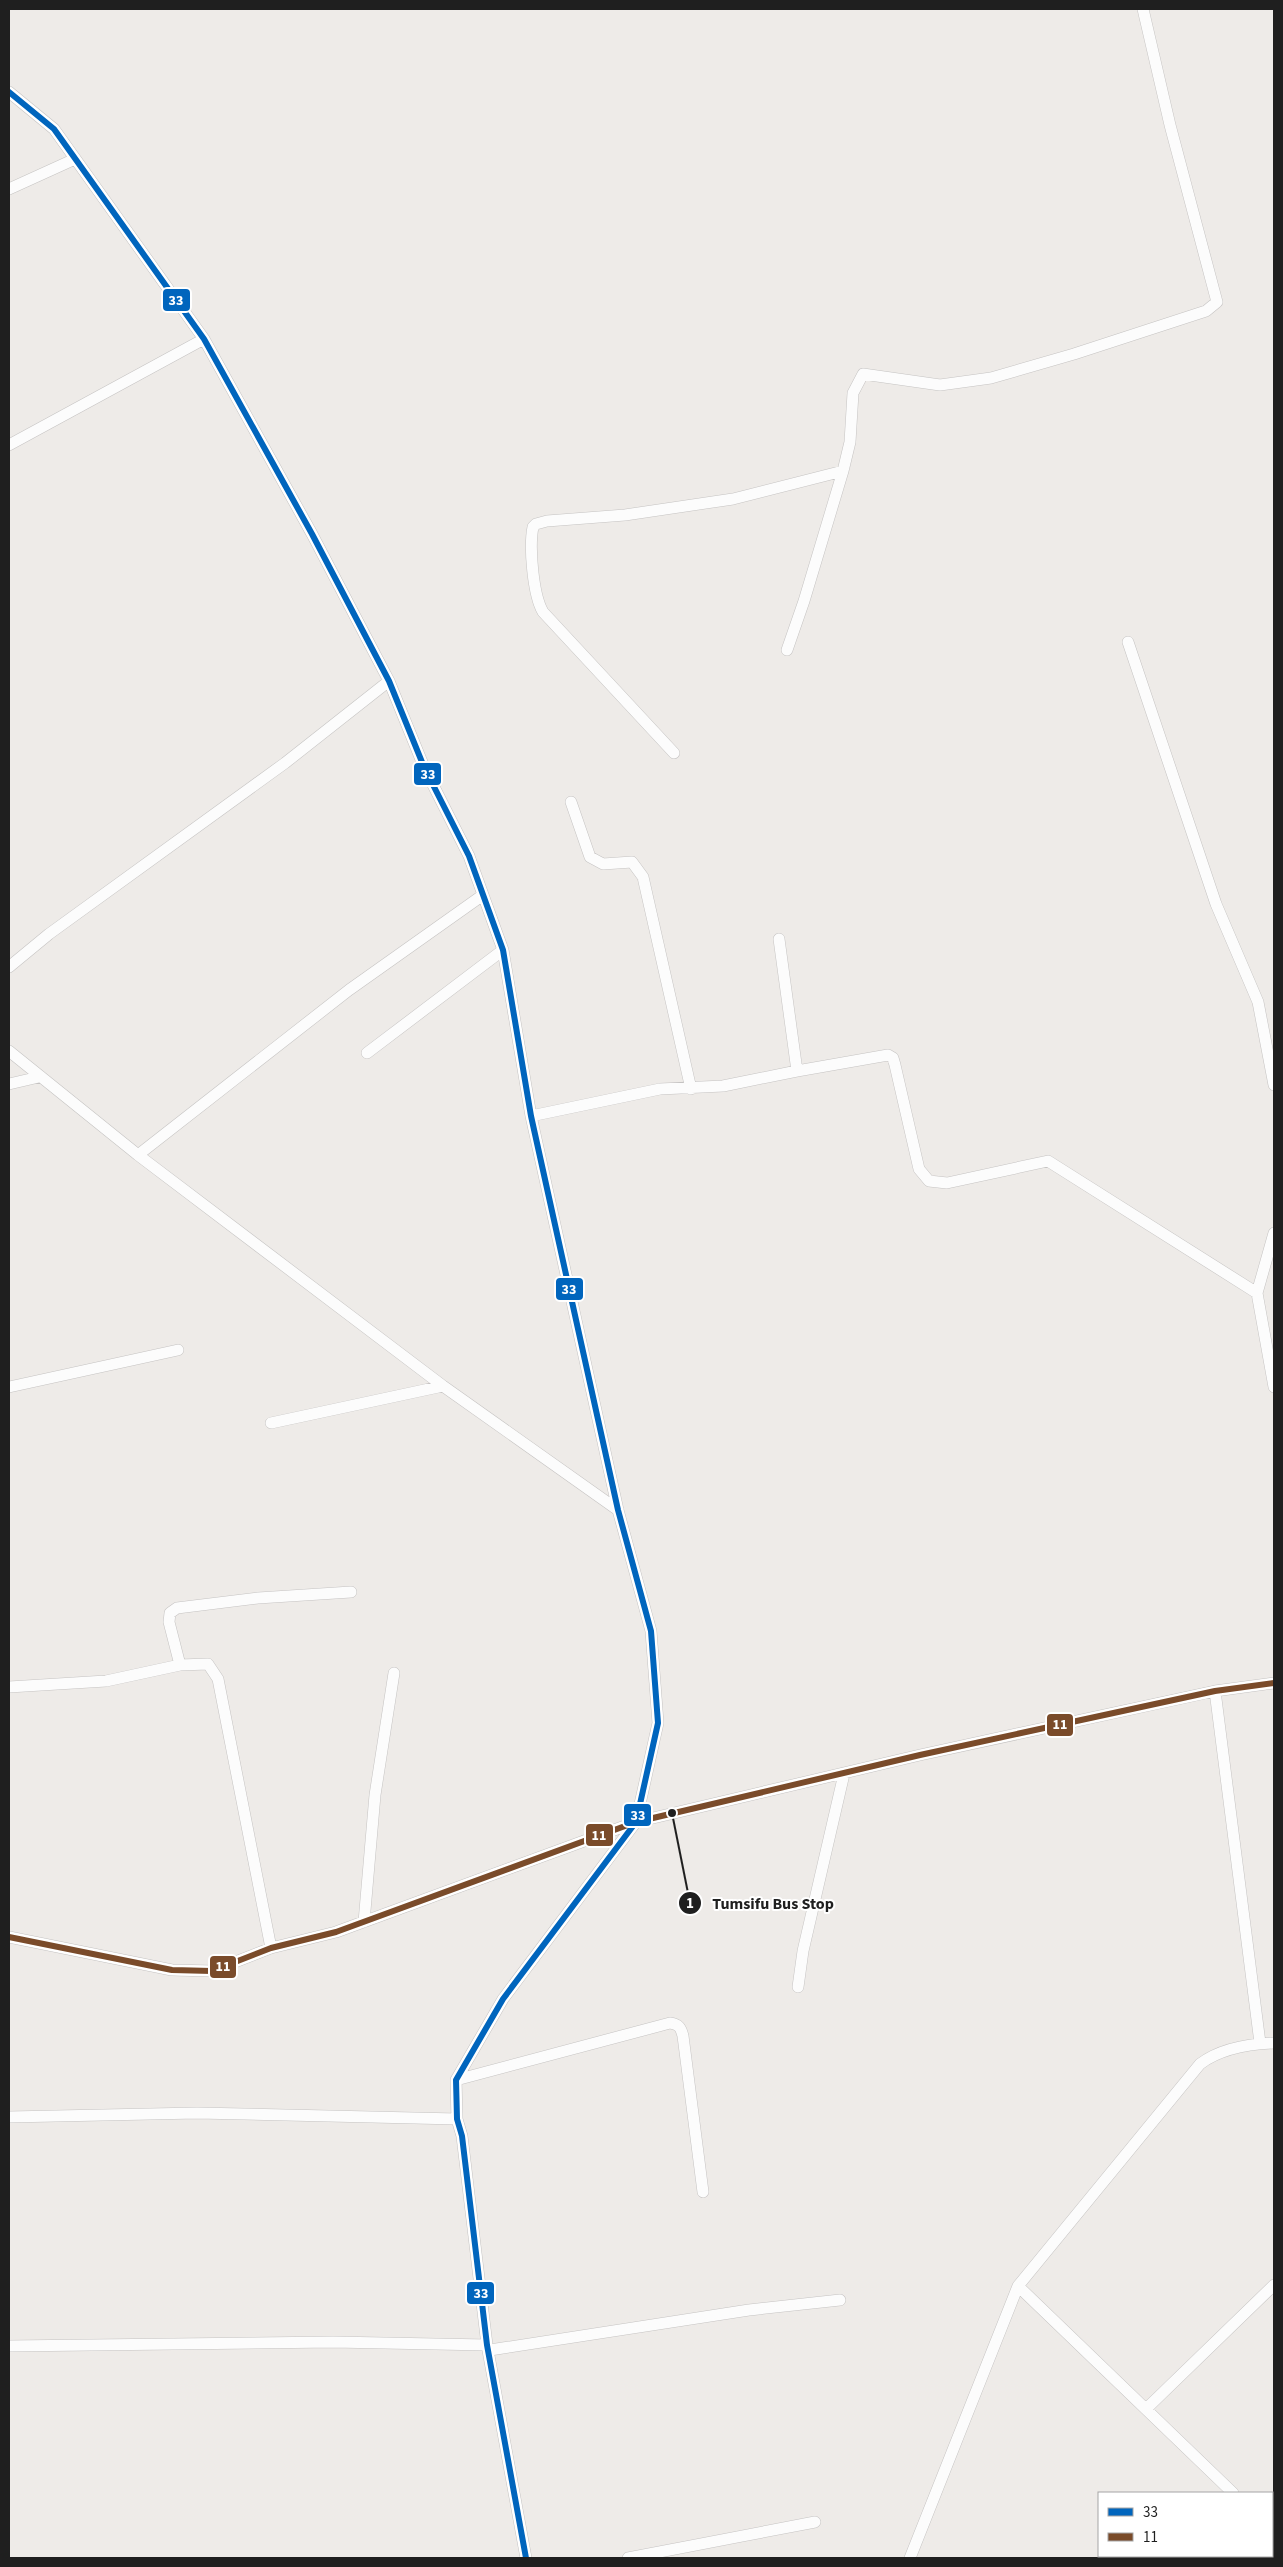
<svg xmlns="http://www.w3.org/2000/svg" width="1283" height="2567" font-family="'Source Sans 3',sans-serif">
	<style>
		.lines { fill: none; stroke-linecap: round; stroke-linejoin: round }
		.street-casing { stroke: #c5c3c2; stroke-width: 12 }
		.street { stroke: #fcfcfc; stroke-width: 11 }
		.bus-1-casing { stroke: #fff; stroke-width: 10 }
		.bus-2-casing { stroke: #fff; stroke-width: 10 }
		.bus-1 { stroke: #0065bd; stroke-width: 6 }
		.bus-2 { stroke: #7a4b2a; stroke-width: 6 }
		.leader { fill: none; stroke: #1f1f1f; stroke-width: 2 }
		.callout-dot { fill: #1f1f1f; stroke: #fff; stroke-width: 2 }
		.mark-label { font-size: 15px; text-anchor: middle; font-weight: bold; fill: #fff }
		.callout-label { font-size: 16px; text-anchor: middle; font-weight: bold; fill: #1f1f1f; stroke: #fff; stroke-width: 4; stroke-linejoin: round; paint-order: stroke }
		.line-badge { stroke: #fff; stroke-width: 2 }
		.badge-label { font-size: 14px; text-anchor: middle; font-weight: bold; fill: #fff }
	</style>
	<rect width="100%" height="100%" fill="#eeebe8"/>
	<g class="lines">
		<defs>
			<path id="street" d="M9,92L54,129L204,339L312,534L389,681L424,767L469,856L503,950L531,1116L618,1510L651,1631L658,1723L636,1822L503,1999L456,2080L457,2119L462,2136L487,2345L526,2558
				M9,189L75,159
				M9,445L204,339
				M1128,642L1216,904L1258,1002L1274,1085
				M787,650L804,601L843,471L850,442L853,393L863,374L940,385L991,378L1074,354L1206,311L1217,302L1170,125L1143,9
				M674,753L543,612C533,595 529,547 533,527L536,524L547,521L625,515L733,499L843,471
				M571,802L590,857L603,864L632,862L643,877L691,1089
				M9,967L49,934L285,763L389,681
				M9,1051L138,1155L443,1386L618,1510
				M367,1053L503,950
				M797,1071L888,1055L893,1058L895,1065L919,1169L929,1181L947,1183L1048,1161L1257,1293
				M9,1084L39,1077
				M531,1116L660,1089L723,1086L797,1071L779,939
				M138,1155L349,990L483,895
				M1274,1233L1257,1293L1274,1387
				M9,1387L178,1350
				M271,1423L443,1386
				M9,1687L106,1681L180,1665
				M1215,1691L1260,2043
				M364,1922L375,1795L394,1673
				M9,1937L172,1970L212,1971L271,1948L336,1932L636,1822L920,1755L1215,1691L1274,1683
				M271,1948L218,1679L208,1664L180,1665L169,1622L170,1613L177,1608L258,1598L351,1592
				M798,1987L803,1951L844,1774
				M456,2080L670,2023C679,2024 681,2028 683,2036L703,2192
				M9,2117L197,2113L457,2119
				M1018,2286L1233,2493
				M9,2346L333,2342L487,2345
				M490,2350L749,2310L840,2300
				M1147,2408L1274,2285
				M1272,2531L1274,2533
				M628,2558L815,2522
				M910,2558L1018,2286L1200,2064C1220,2049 1249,2044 1274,2043"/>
		</defs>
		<use href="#street" class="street-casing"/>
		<use href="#street" class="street"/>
		<defs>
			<path id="bus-1" d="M9,92L54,129L204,339L312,534L389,681L424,767L469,856L503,950L531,1116L618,1510L651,1631L658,1723L636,1822L503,1999L456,2080L457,2119L462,2136L487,2345L526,2558"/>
			<path id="bus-2" d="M9,1937L172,1970L212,1971L271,1948L336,1932L636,1822L920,1755L1215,1691L1274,1683"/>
		</defs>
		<use href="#bus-1" class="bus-1-casing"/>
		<use href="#bus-2" class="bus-2-casing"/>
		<use href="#bus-1" class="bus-1"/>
		<use href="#bus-2" class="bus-2"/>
	</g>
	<path class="leader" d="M672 1813L690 1903"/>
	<g class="callout-dot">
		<circle cx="672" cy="1813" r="5"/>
		<circle cx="690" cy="1903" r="12"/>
	</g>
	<g class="mark-label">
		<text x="690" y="1908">1</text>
	</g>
	<g class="callout-label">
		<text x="773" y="1909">Tumsifu Bus Stop</text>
	</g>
	<g class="line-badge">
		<rect x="162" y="288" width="29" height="24" rx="5" fill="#0065bd"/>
		<rect x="413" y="762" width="29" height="24" rx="5" fill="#0065bd"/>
		<rect x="555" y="1277" width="29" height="24" rx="5" fill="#0065bd"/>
		<rect x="1046" y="1713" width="28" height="24" rx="5" fill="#7a4b2a"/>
		<rect x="623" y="1803" width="29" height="24" rx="5" fill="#0065bd"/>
		<rect x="585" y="1823" width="29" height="24" rx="5" fill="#7a4b2a"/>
		<rect x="209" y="1955" width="28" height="24" rx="5" fill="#7a4b2a"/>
		<rect x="466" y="2281" width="29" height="24" rx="5" fill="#0065bd"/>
	</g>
	<g class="badge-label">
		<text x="176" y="305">33</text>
		<text x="428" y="779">33</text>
		<text x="569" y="1294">33</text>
		<text x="1060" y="1729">11</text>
		<text x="638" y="1820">33</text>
		<text x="599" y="1840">11</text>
		<text x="223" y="1971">11</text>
		<text x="481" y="2298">33</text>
	</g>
	<rect width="1283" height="2567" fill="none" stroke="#1f1f1f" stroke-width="20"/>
	<rect x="1098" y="2492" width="175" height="65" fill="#ffffff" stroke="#a5a5a5"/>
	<rect x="1108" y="2508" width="25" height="8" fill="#0065bd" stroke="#a5a5a5"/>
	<text x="1143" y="2517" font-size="15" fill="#1f1f1f">33</text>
	<rect x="1108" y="2533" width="25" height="8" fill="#7a4b2a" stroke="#a5a5a5"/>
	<text x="1143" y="2542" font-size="15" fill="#1f1f1f">11</text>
</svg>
